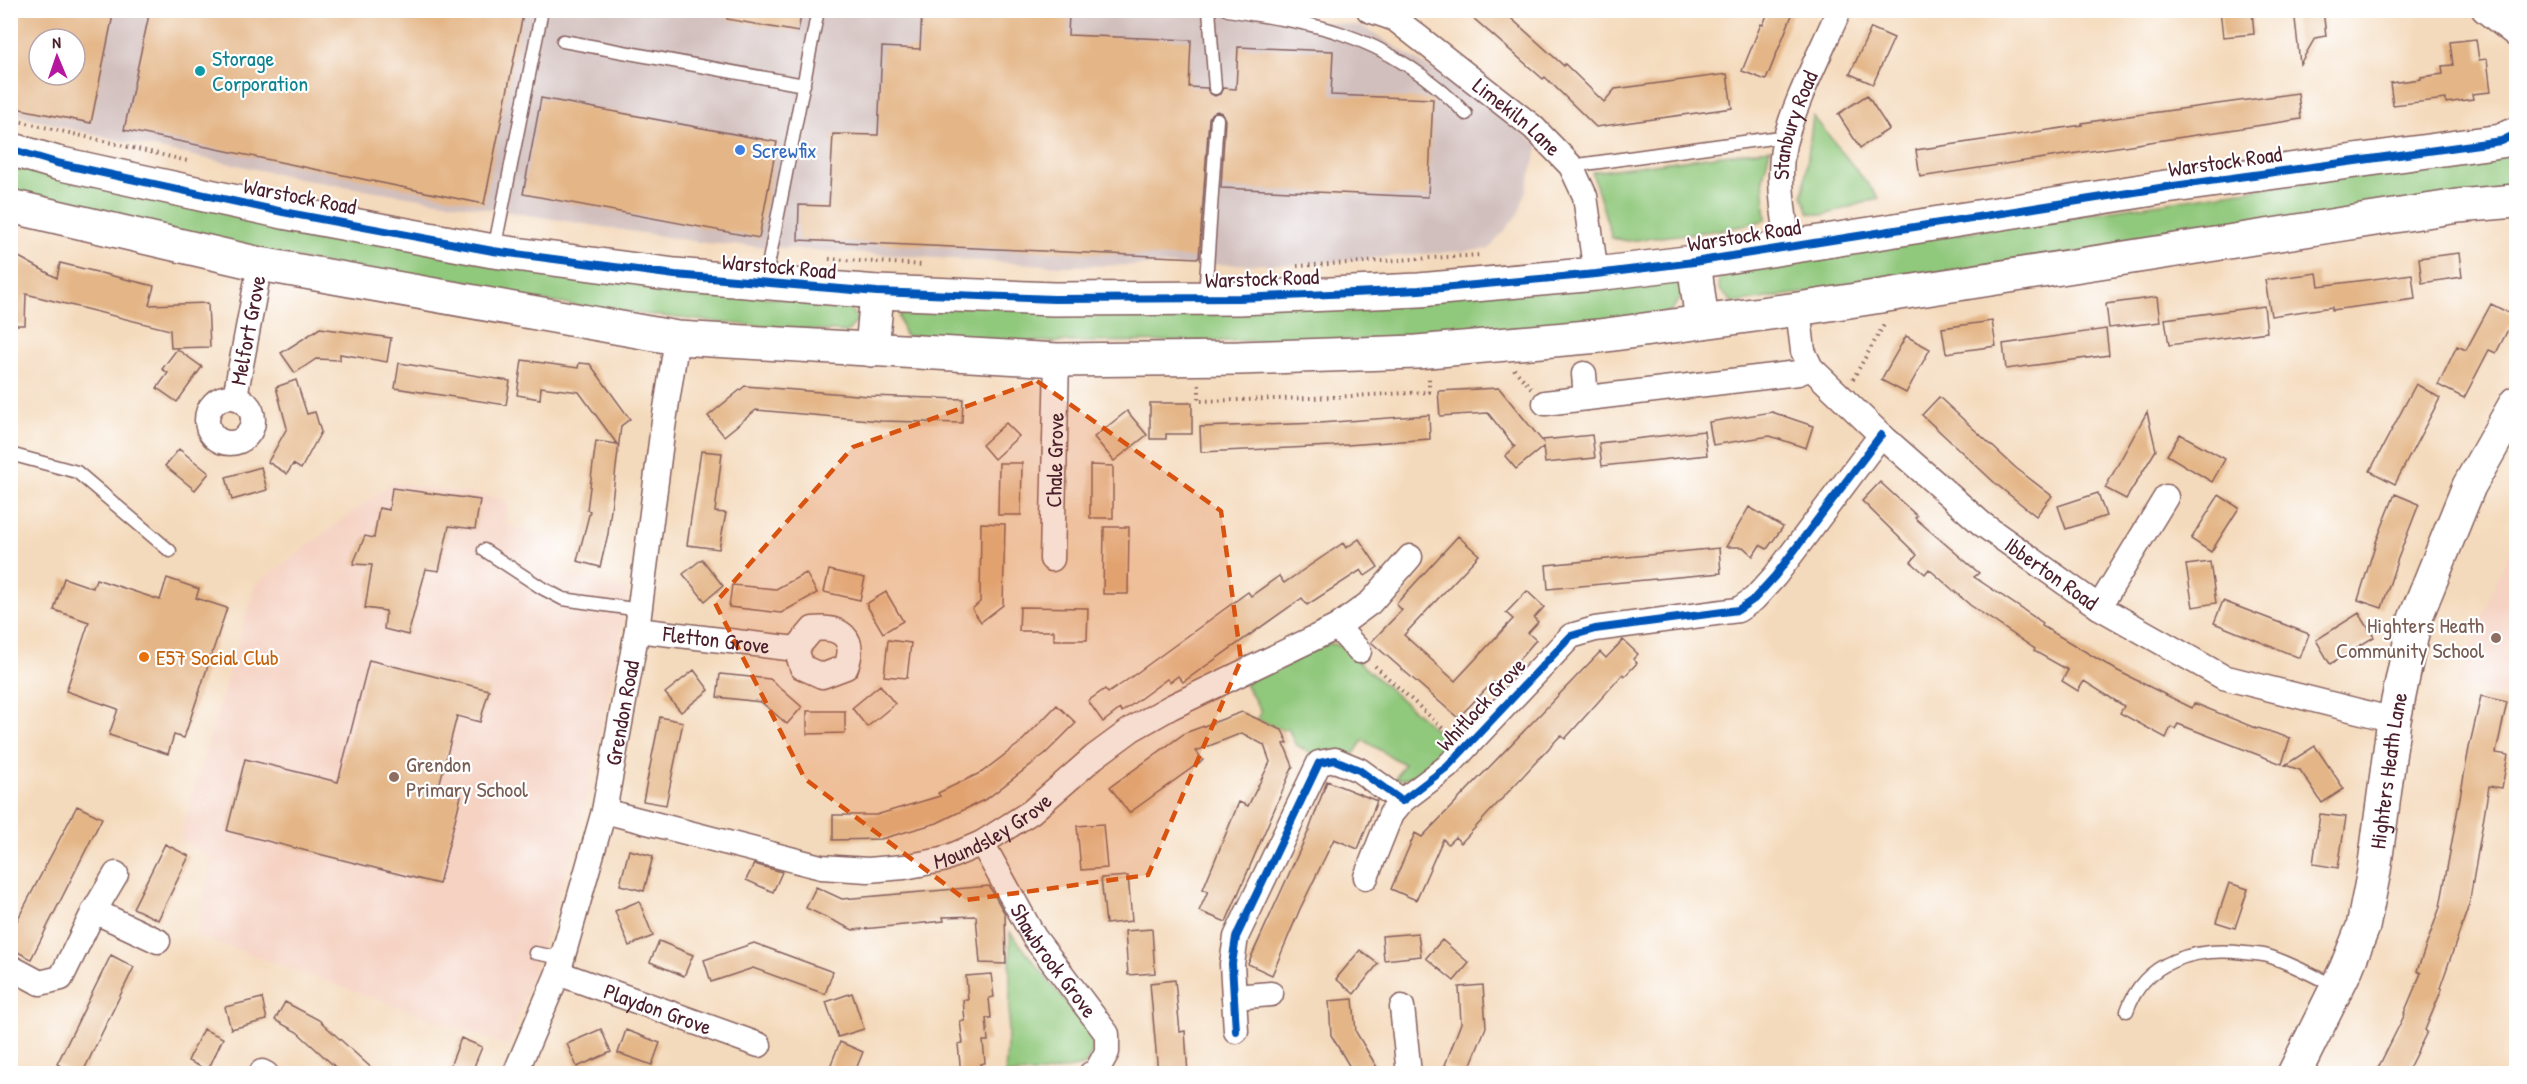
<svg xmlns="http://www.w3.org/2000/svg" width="2527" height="1084" font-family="'Patrick Hand',sans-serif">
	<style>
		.built { fill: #f5d2c2 }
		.industrial { fill: #d1bfbd; fill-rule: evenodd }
		.green { fill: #90c87b; stroke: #6d7453; stroke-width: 1.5 }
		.building { fill: #e4b687; fill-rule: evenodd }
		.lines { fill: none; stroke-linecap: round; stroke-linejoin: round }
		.lane-casing { stroke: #86605e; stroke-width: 15 }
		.street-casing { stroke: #86605e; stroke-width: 27 }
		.secondary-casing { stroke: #86605e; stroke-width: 36 }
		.path { stroke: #86605e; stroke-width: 4; stroke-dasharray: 1.5 4.5; stroke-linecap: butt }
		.lane { stroke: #fff; stroke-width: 12 }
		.street { stroke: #fff; stroke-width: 24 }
		.secondary { stroke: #fff; stroke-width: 33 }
		.cycleway-casing { stroke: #fff; stroke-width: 11 }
		.cycleway { stroke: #0057b8; stroke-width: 8 }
		.marked { fill: #d8530f; fill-opacity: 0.2; stroke: #d8530f; stroke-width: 4.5; stroke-dasharray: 12 8; stroke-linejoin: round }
		.culture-dot { fill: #0f9aa8; stroke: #fff; stroke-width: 2 }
		.shop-dot { fill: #3f7fe0; stroke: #fff; stroke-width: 2 }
		.education-dot { fill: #8d6e63; stroke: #fff; stroke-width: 2 }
		.food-dot { fill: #e8710a; stroke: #fff; stroke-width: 2 }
		.labels { text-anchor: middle; stroke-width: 4.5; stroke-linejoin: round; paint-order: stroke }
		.culture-label { font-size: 22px; fill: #0d838f; stroke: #fff; text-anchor: start }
		.street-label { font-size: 22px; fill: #4a1f2b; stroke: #fff }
		.shop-label { font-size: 22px; fill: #366cbe; stroke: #fff; text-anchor: start }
		.education-label { font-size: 22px; fill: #785e54; stroke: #fff; text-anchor: end }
		.food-label { font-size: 22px; fill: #c56008; stroke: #fff; text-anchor: start }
	</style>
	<rect width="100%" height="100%" fill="#fff"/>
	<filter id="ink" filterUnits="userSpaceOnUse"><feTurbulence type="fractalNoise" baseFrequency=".0167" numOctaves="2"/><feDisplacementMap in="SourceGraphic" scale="12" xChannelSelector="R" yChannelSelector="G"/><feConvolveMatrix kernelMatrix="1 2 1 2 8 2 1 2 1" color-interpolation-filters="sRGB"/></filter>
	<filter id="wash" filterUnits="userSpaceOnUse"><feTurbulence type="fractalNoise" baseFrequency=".008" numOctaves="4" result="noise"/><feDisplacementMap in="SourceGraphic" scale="24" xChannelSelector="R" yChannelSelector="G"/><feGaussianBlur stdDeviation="1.35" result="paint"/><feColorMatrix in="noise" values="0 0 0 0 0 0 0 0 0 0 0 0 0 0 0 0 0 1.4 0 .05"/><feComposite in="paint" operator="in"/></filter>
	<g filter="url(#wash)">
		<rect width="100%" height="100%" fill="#f4dabc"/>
		<path class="built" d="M392,483L508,499L506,525L558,540L552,571L628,590L604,716L577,839L509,1046L195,935L212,859L179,839L255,585Z
			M2516,536V701L2458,685L2492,591Z"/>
		<path class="industrial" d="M1238,10L1364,27L1453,83L1539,145L1519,213L1489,249L1298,264L1060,266L705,243L312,181L99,136L11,113V11ZM39,39H75V75H39Z"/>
		<path class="green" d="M1813,116L1879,198L1824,215L1809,213L1803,196Z
			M1770,149L1763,178L1766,220L1728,229L1628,241L1612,238L1592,172Z
			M2508,151L2510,191L1733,303L1719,289L1720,269Z
			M11,162L667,286L848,306L858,320L847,332C643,321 440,288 240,247C163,231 87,210 11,191Z
			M1678,280L1683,295L1669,313L1412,340L1049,342L905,336L899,317L906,306Z
			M1329,643L1340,646L1452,744C1435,759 1419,781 1395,779L1404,764L1363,740L1353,755L1338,750L1313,755L1295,744L1288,728L1282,730L1257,719L1261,711L1243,680Z
			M1010,932L1095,1039L1091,1055L1084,1066L1043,1073L1005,1074L1010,1004Z"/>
		<g id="blocks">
			<path class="building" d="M13,10H114L91,123L10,107V21ZM39,39H75V75H39Z
				M150,10H524L484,204L124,130Z
				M728,10H802L798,32L727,19Z
				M922,10L1069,13L1068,35L1191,40L1189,87L1207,88L1209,93L1215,96L1220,94L1223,88L1236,89L1238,47L1333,51L1331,95L1433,99L1428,197L1221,188L1225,120L1222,113L1217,111L1211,114L1209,118L1199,258L798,240L799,205L829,206L833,134L878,135L882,47L920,49Z
				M1464,10H1502L1564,66L1565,64L1604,102L1615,89L1727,74L1732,108L1596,127L1545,77L1543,79Z
				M1769,10H1794L1766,80L1742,71L1761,24L1763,25Z
				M2220,10H2252L2254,34L2223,37Z
				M2294,10H2323L2326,36L2315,38L2300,64Z
				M1871,28L1894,38L1873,84L1850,74Z
				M2476,39L2479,60L2487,59L2491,92L2472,94L2473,99L2446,103V99L2393,105L2390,83L2421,79V77L2443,74L2442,66L2453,65L2450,42Z
				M2298,93L2301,119L1920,177L1916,150L2082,125V123L2136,115Z
				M1867,95L1889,129L1860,148L1838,114Z
				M541,98L777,142L759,238L523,194Z
				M10,252L57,278L60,263L154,286L149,305L208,303L210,347L171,348L170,330L26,294L25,325H10Z
				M2459,253L2462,277L2422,283L2419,258Z
				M2317,273L2319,286L2412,274L2415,299L2332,310V307L2271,316L2265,280Z
				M2157,297L2160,322L2109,328L2106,304Z
				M2491,304L2515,316L2496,353L2489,350L2464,398L2438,385L2457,346L2466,350Z
				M2264,306L2267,332L2169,345L2165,319Z
				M1992,321L1996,346L1946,353L1942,328Z
				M320,328L391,338L387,362L340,354V360L316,359L295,373L281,353Z
				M2106,329L2109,355L2006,369L2003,344Z
				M1906,336L1930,349L1906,393L1881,380Z
				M177,349L202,367L177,402L157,388L168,373L162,369Z
				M522,360L578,368L579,363L590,364L630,419L621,426L608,534L600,567L577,561L590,511L587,510L596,441L617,444L579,392L541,387L540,399L517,395Z
				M399,363L510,381L506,405L395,388Z
				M296,380L307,414L315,412L321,432L301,469L293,464L287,474L268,462L287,428L276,387Z
				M2416,384L2440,398L2395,484L2370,471Z
				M745,386L869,396L963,399L962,423L881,421L756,410L724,436L708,416Z
				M1499,388L1543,442V440L1592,435L1595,458L1545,463L1543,447L1516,469L1505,456L1515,447L1488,413L1440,416L1438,391Z
				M1939,397L2016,468L2052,496L2036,516L1996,484L1922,415Z
				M1150,403H1192V434H1166V439H1150Z
				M1127,411L1147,435L1114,461L1094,437Z
				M1772,412L1813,426L1806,448L1770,436L1713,445L1709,422Z
				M2147,412L2156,450L2126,499L2105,488Z
				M1429,415L1430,439L1333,446L1201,452L1200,427L1320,423Z
				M1006,423L1019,436L994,459L982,445Z
				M1704,431L1707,455L1602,466L1599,443Z
				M2180,434L2225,459L2212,482L2167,455Z
				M179,449L209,473L195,490L165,466Z
				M701,451L722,453L715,512L726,513L719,549L687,545Z
				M999,463H1022L1021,515H998Z
				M1090,465L1113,466V518H1090Z
				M261,467L267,490L232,500L226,477Z
				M1880,482L1917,516L1915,518L1979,573L1974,577L2043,623L2042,626L2118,671L2192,708L2194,703L2255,728V727L2290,738L2282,764L2178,724L2175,729L2171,727L2166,738L2120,713L2124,706L2084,681L2078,691L2062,681L2068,670L2034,651L2035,649L1970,605L1929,569L1925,574L1911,562L1917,555L1862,501Z
				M392,488L480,500L475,529L449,526L439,571L426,569L408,635L384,629L386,611L365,608L372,565L353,564L365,536L374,538L379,508L389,510Z
				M2098,493L2106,516L2066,529L2058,506Z
				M2395,494L2419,504L2397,561L2382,608L2358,600L2376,542Z
				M2219,495L2239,508L2211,552L2191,539Z
				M1749,507L1783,527L1767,549L1760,545L1753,556L1743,547H1726Z
				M981,523L1005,524L1003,605L981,622L972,609L980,602Z
				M1104,527H1129L1128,594H1103Z
				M1458,536L1479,555L1404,635L1455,681L1513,619L1506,613L1527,591L1544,607L1534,618L1538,622L1528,633L1536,640L1497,685L1493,682L1458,718L1371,642L1402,610L1396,604Z
				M1359,539L1378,567L1365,576L1361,570L1307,605L1302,598L1183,682L1178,676L1170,682L1167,679L1122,712L1120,709L1103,722L1088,701L1105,689L1108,693L1123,683L1248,592L1251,596L1279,576L1284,583L1343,543L1346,548Z
				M1719,548L1721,573L1548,589L1546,565Z
				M702,559L723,586L705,601L683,574Z
				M2210,562L2216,603L2193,607L2186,565Z
				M829,570L865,578L860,600L824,592Z
				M806,573L817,593L781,613L729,607L732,585L776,589Z
				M64,578L93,588L96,579L160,600L167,578L199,589L196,598L227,608L184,738L174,735L168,754L109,735L118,709L66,691L89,622L54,610Z
				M886,592L903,621L883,633L866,604Z
				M2223,601L2309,634L2300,658L2214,623Z
				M1020,607L1088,608L1087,640H1054V631H1019Z
				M2359,613L2374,637L2330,664L2316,640Z
				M888,640L911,643L907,678L884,676Z
				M1623,640L1638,654L1633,659L1637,663L1625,676L1623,674L1565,739L1561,735L1461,843L1455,837L1448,844L1443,839L1416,900L1391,889L1415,833L1422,837L1600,652L1606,658Z
				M369,660L489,690L480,722L457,716L438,790L461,796L439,884L227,831L245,759L338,782Z
				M694,670L709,690L681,712L665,693Z
				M720,674L770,679L802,707L787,724L761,702L717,697Z
				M880,685L895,704L867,727L852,708Z
				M2481,696L2507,702L2496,753L2508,755L2502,788L2489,786L2469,905L2440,988L2442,989L2425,1030L2427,1032L2406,1074H2375L2405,1014L2404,1013L2421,973L2417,971L2440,907L2469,748Z
				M1057,705L1076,723L1046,753L988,798L937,823L881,839L833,840V815H876L940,796L938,793L982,772L1020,743Z
				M807,711H845V733L807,734Z
				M1242,712L1282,730L1288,743L1284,744L1293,766L1226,922L1199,911L1208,891L1203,889L1239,802L1248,806L1270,762L1264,745L1242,733L1196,751L1203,760L1129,813L1110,787L1185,733Z
				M660,717L683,722L666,805L643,801Z
				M2315,746L2344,789L2322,803L2300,770L2285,765Z
				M1327,781L1377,801L1358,849L1334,839L1300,909L1272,975L1248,964L1309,830Z
				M77,806L102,818L31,959L10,948V934Z
				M2320,814L2346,817L2338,868L2313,864Z
				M1103,824L1107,868L1081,870L1077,826Z
				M165,844L189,856L158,920L133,908Z
				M629,850L653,856L644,891L620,885Z
				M754,864L782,872L773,892L746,880Z
				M1128,876L1132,921L1106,924L1101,878Z
				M2229,883L2248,889L2235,928L2216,922Z
				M989,886L1005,914L1006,964L980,963L976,916L943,917L944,921L853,930L806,908L816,887L842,899Z
				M639,901L653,936L629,946L615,911Z
				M1152,929L1155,973L1128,975L1125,931Z
				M1418,933L1421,956L1384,960L1382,936Z
				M1442,940L1469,963L1454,981L1426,958Z
				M659,941L693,955L684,976L650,962Z
				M754,943L833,972L825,994L753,968L711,982L704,960Z
				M1360,950L1378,964L1354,994L1336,979Z
				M111,955L134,967L82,1074H76L57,1064Z
				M991,974L994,997L989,998L991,1018H986L988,1041H983L985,1063L980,1064L981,1074H961L958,1044L963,1043L960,1021H965L963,1000H968L966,976Z
				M1175,980L1180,1032L1185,1031L1188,1074H1158L1150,983Z
				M1483,985L1486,1027L1467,1074L1445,1065L1461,1023L1459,987Z
				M852,993L864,1029L838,1037L826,1002Z
				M262,998L267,1020L231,1029L225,1007Z
				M1353,999L1356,1032L1381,1074H1354L1331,1035L1329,1001Z
				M285,1002L319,1020L378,1074H343L297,1032L275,1020Z
				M203,1029L223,1038L208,1070L188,1061Z
				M601,1029L611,1052L577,1067L567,1044Z
				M626,1030L660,1043L652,1065L618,1053Z
				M461,1038L482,1047L471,1074H447Z
				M840,1042L863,1052L854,1074H827Z"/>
		</g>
	</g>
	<g filter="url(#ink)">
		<use href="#blocks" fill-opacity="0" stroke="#86605e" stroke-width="1.5"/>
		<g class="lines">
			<defs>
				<path id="lane" d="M1209,10L1215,88
					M1228,10C1265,17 1304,21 1340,33C1388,49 1432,78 1466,114
					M563,41L804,85
					M1571,166L1787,136
					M494,250L542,10
					M765,281L818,10
					M1205,297L1217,119
					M10,454L77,472L170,551
					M484,550L542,588L563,599L640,610
					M535,953L562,958
					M2127,1011C2144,960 2196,947 2245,953C2252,954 2261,954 2268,956C2291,963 2314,976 2336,987"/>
				<g id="street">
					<path id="s1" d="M1369,10L1395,19L1533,127L1571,166L1585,196L1596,274"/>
					<path d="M2484,10L2516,35"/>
					<path id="s2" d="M1788,246C1784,213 1777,177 1784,144C1794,103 1822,50 1839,10"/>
					<path id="s3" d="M1798,309L1803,351L1811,368L1881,435L1982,524L2099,607L2223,677L2394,720"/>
					<path d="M1584,374L1586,398"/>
					<path id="s4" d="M235,397L260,264"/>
					<circle cx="230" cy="420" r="23"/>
					<path d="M1545,403L1798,373L1811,368"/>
					<path id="s5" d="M1052,559L1057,360"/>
					<path d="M2099,607L2166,497"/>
					<path d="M1337,627L1359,651"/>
					<path id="s6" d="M637,630L796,649L813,629C841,626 857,638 846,667L822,676L802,667L796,649"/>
					<path id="s7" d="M604,811L821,867L868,870L904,867L942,860L982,843L1031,812L1094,757L1132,729L1171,707L1337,627L1371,602L1410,557"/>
					<path id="s8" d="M982,843L1034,937L1107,1034V1052L1096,1072L1091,1074"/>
					<path d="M1366,877L1391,814L1402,801"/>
					<path d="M94,911L116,874"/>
					<path d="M10,967L40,983L61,978L94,911L158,941"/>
					<path id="s9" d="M558,973L759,1045"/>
					<path d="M1234,997L1271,994"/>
					<path d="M1402,1007L1409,1074"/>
					<path d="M1236,1031L1232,964L1236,937L1319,763L1335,760L1359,770L1402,801L1447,767L1571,636L1595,629L1738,610L1754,599L1775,576L1881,435"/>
					<path d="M262,1072L266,1074"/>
					<path id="s10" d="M515,1074L558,973L604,811L637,630L662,434L677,338"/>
				</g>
				<g id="secondary">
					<path d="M10,149L57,163L283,212L493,251L675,275L877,292L1054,299L1239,298L1419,290L1596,274L1694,262L2166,187L2501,141L2516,134"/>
					<path d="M10,206L260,264L677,338L1057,360L1239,358L1417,352L1599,336L1798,309L2458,206L2516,201"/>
					<path d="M1694,262L1702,322"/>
					<path d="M872,350L877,292"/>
					<path id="s11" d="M2294,1074L2346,969L2363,927L2374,871L2394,720L2415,619L2469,486L2516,403"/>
				</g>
			</defs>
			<use href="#lane" class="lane-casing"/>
			<use href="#street" class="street-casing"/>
			<use href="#secondary" class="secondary-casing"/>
			<path class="path" d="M10,119L188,161
				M829,259L924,265
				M1297,266L1481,255
				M1514,369L1531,388
				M1853,379L1885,323
				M1199,385V401L1313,398L1429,392V375
				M1375,666L1449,734"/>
			<use href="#lane" class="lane"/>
			<use href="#street" class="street"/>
			<use href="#secondary" class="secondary"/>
			<defs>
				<path id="cycleway" d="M10,149L57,163L283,212L493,251L675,275L877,292L1054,299L1239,298L1419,290L1596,274L1694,262L2166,187L2501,141L2516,134
					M1236,1031L1232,964L1236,937L1319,763L1335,760L1359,770L1402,801L1447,767L1571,636L1595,629L1738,610L1754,599L1775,576L1881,435"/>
			</defs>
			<use href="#cycleway" class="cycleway-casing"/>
			<use href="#cycleway" class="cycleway"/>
		</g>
	</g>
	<path class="marked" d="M1037,381L1221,511L1241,660L1148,875L966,900L805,779L715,603L853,447Z"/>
	<circle class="culture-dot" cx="200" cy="71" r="6"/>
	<circle class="shop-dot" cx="740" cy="150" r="6"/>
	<g class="education-dot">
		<circle cx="2496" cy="638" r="6"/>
		<circle cx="394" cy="777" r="6"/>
	</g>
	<circle class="food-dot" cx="144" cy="657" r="6"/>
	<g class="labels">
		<g class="culture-label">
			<text x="212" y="66">Storage<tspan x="212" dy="25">Corporation</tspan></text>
		</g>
		<g class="street-label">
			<text dy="8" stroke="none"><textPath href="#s1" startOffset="184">Limekiln Lane</textPath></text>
			<text dy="8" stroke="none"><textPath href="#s2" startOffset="123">Stanbury Road</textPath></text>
			<text transform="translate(2225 161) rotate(-8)" y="8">Warstock Road</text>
			<text transform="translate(300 196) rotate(11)" y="8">Warstock Road</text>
			<text transform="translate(1744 235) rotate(-9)" y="8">Warstock Road</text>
			<text transform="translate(779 266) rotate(5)" y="8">Warstock Road</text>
			<text transform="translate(1262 278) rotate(-2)" y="8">Warstock Road</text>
			<text dy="8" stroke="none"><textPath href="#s4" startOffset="68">Melfort Grove</textPath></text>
			<text dy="8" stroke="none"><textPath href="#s5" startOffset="99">Chale Grove</textPath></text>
			<text dy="8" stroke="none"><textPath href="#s3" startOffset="378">Ibberton Road</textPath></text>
			<text dy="8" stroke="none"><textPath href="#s6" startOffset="80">Fletton Grove</textPath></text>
			<text transform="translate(1481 704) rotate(-47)" y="8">Whitlock Grove</text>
			<text dy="8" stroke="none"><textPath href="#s10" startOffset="378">Grendon Road</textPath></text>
			<text dy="8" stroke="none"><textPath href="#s11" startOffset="321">Highters Heath Lane</textPath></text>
			<text dy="8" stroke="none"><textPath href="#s7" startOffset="404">Moundsley Grove</textPath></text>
			<text dy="8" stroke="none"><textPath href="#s8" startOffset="138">Shawbrook Grove</textPath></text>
			<text dy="8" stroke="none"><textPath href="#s9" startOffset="106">Playdon Grove</textPath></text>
		</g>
		<g class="shop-label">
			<text x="752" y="158">Screwfix</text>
		</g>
		<g class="education-label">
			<text x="2484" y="633">Highters Heath<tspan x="2484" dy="25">Community School</tspan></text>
			<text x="406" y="772" text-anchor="start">Grendon<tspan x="406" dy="25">Primary School</tspan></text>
		</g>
		<g class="food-label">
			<text x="156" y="665">E57 Social Club</text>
		</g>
	</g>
	<rect width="2527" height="1084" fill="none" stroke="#fff" stroke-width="36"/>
	<g transform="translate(57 57) rotate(358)"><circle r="28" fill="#ffffff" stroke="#b7a5aa" stroke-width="1.5"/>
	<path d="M0-4.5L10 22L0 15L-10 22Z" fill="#b5179e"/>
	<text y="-9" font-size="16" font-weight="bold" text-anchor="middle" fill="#4a1f2b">N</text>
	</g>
</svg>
